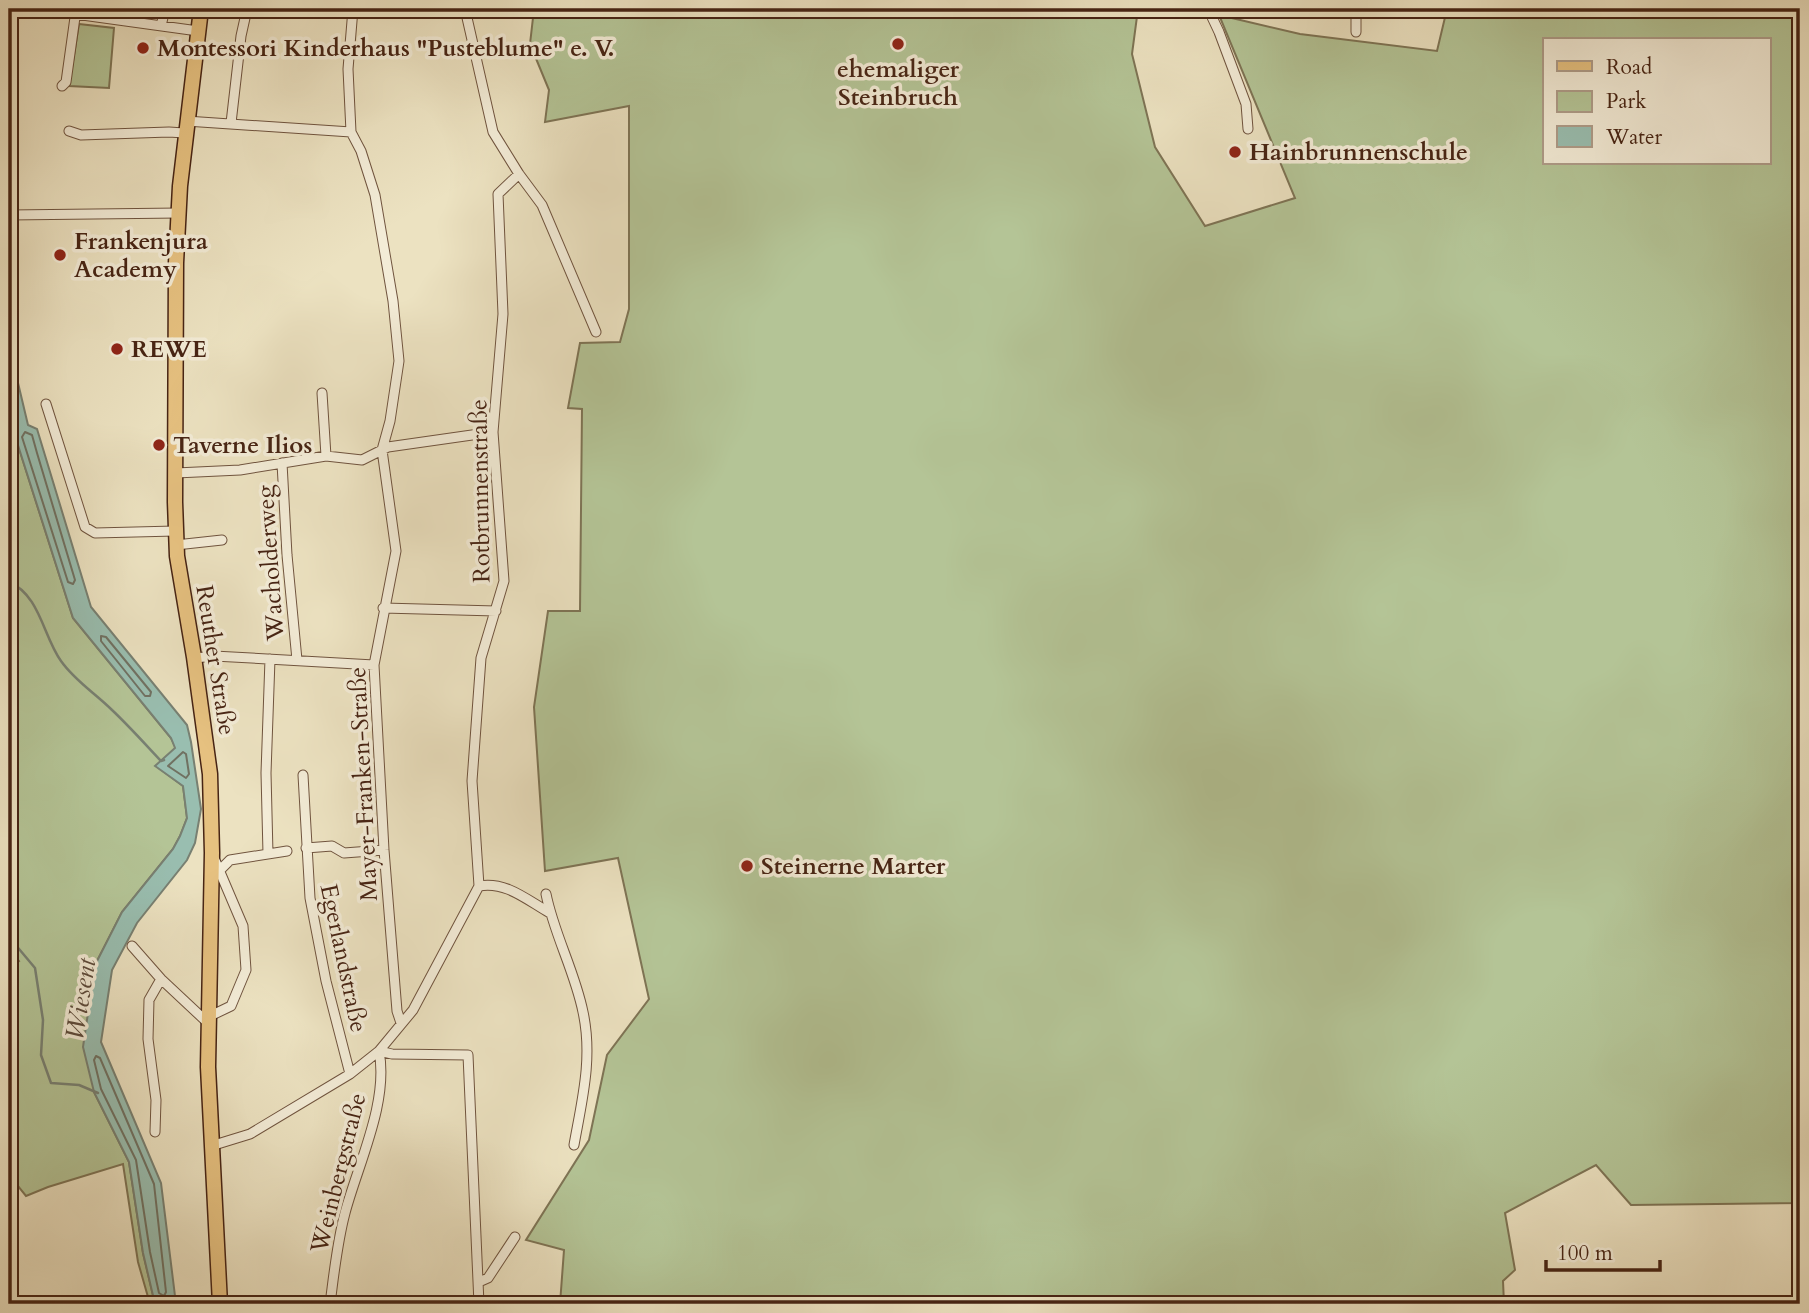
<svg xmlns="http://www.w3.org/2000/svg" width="1809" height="1313" font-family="Cardo,serif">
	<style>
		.green { fill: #b4c496; stroke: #7e7455; stroke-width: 2; fill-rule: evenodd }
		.water { fill: #99beb0; stroke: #788072; stroke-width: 2 }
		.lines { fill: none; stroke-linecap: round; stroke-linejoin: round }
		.shore { stroke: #707162; stroke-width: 2 }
		.stream { stroke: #788072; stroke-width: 2.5 }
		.street-casing { stroke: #70543f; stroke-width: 11 }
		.primary-casing { stroke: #472414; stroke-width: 17 }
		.street { stroke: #f3ecd7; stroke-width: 9 }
		.primary { stroke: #e6c180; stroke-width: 14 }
		.poi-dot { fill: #8f2418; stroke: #f3ecd7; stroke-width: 2.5 }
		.labels { text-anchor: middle; stroke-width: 7; stroke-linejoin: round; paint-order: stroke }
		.poi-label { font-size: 24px; font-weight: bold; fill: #472414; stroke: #f3ecd7; text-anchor: start }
		.street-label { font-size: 24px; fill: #472414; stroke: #f3ecd7 }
		.water-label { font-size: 26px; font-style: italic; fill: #5c4a3b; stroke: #f3ecd7 }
	</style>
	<rect width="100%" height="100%" fill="#ece2c1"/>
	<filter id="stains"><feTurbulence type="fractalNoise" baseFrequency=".00286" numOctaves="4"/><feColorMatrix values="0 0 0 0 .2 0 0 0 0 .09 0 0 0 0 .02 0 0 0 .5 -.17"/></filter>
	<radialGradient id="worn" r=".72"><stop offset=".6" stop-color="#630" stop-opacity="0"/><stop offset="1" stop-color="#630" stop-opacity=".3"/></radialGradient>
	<path class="green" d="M534,9H1138L1132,54L1155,147L1205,226L1295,198L1219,15L1300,34L1437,51L1447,9H1800V1203L1631,1205L1596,1165L1505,1213L1515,1270L1503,1281L1504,1304H560L564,1250L526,1240L589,1140L607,1055L649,999L618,858L545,871L534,707L548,611H580L582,409L568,408L580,343L620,342L629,309V106L545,122L549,90L530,44ZM1545,40H1769V163H1545Z
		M79,24L114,28L109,88L69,86Z
		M9,417L73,618L171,738L176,748L156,766L183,786L187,818L180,836L173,849L122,912L95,965L94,1092L129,1162L143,1253L155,1304H150L138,1262L123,1164L48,1187L26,1196L9,1175V969L19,961L9,949Z"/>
	<path class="water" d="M9,345L28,425L37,429L91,607L187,725L191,742L201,809L195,843L187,860L137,923L112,970L101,1042L161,1183L176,1304H155L143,1253L129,1162L94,1092L83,1047L95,965L122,912L173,849L180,836L187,818L183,786L155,766L175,748L171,738L73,618L9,417Z"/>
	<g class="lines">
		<path class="shore" d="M25,432L32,435L37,453L75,580L73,584L68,582L22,437Z
			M101,636L106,637L151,692L150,696H145L101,641Z
			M183,752L186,754L189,774L186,778L168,766Z
			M96,1056L100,1058L154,1184L166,1292L164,1296L159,1293L150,1252L136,1160L101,1089L94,1060Z"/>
		<path class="stream" d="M9,582C40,595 43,636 61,661C75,681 95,693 112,710C129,726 145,744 161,761L164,760
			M9,937L35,968L43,1020L41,1055L51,1083L79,1085L98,1093"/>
		<defs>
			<path id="street" d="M353,9L348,69L351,132L361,151L375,195L393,301L399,361L390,421L382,450L396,551L374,665L384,850L397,1011L401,1023
				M465,9L493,132L519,174L542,205L596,332
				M1202,9L1211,15L1219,32L1246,104L1248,129
				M1419,9L1433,13
				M75,14L198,31
				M161,26L165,9
				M1356,32V9
				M62,86L66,82L76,10
				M186,121L351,132
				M231,123L241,36L247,9
				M69,131L81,135L169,132L184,133
				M9,215L179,213
				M322,393L326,456
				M46,404L85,527L95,533L175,531
				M282,463L287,555L297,660
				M176,473L240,470L326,456L362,460L388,447L493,432
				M176,545L222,540
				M383,608L496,611
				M195,658L214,656L374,665
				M303,775L310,898L326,981L350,1074
				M306,848L332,846L344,853L384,850
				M268,854L266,773L270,659
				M220,870L230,860L287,851
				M479,886C506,881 527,900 550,913
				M546,894C554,934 575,972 583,1012C593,1058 582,1100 574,1145
				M132,946L161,979L208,1023
				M208,1017L231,1006L246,970L243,926L214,858
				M155,1132L156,1100L148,1039L149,1000L161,979
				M211,1146L250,1134L350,1074L379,1051L413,1010L479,886L472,781L481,658L504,581L493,432L503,314L498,194L519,174
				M479,1282L488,1278L515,1237
				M330,1304C334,1274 337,1243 345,1213C358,1164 389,1102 379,1051L392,1054L468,1055L479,1304"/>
			<path id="primary" d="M201,9L180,186L176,263L175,502L177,556L194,657L210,774L212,853L208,1067L220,1304"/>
		</defs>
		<use href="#street" class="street-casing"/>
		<use href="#primary" class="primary-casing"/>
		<use href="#street" class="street"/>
		<use href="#primary" class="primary"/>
	</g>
	<g class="poi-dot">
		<circle cx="898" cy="44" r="7"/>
		<circle cx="143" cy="48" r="7"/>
		<circle cx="1235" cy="152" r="7"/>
		<circle cx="60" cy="255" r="7"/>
		<circle cx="117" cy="349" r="7"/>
		<circle cx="159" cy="445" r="7"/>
		<circle cx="747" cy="866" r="7"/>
	</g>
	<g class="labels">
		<g class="poi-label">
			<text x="157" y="56">Montessori Kinderhaus "Pusteblume" e. V.</text>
			<text x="898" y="77" text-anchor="middle">ehemaliger<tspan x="898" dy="28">Steinbruch</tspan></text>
			<text x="1249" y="160">Hainbrunnenschule</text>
			<text x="74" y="249">Frankenjura<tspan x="74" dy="28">Academy</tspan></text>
			<text x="131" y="357">REWE</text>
			<text x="173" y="453">Taverne Ilios</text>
			<text x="761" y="874">Steinerne Marter</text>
		</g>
		<g class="street-label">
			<text transform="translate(480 491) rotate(-91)" y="8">Rotbrunnenstraße</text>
			<text transform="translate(270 563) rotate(-94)" y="8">Wacholderweg</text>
			<text transform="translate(216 660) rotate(81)" y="8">Reuther Straße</text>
			<text transform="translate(363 784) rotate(-93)" y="8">Mayer-Franken-Straße</text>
			<text transform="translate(344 958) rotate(78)" y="8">Egerlandstraße</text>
			<text transform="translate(338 1173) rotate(-76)" y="8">Weinbergstraße</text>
		</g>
		<g class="water-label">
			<text transform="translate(80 999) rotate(-81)" y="9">Wiesent</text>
		</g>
	</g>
	<rect width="1809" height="1313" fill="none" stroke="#ece2c1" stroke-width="35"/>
	<rect x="10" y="10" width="1788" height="1292" fill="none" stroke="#472414" stroke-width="3.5"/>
	<rect x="18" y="18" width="1774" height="1278" fill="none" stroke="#472414" stroke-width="2"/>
	<rect x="1543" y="38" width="228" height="126" fill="#f3ecd7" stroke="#ae9c89" stroke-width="2"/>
	<rect x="1557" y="61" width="35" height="10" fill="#e6c180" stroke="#ae9c89" stroke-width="2"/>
	<text x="1606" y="74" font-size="21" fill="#472414">Road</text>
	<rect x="1557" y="91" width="35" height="21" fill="#b4c496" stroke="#ae9c89" stroke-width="2"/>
	<text x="1606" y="108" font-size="21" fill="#472414">Park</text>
	<rect x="1557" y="126" width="35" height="21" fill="#99beb0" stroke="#ae9c89" stroke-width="2"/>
	<text x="1606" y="144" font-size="21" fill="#472414">Water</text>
	<path d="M1546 1260v10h114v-10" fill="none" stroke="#472414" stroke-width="3.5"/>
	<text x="1557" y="1260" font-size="21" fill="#472414" stroke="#f3ecd7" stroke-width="5" paint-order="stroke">100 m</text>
	<rect width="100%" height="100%" filter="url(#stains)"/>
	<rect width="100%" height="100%" fill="url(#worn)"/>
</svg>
